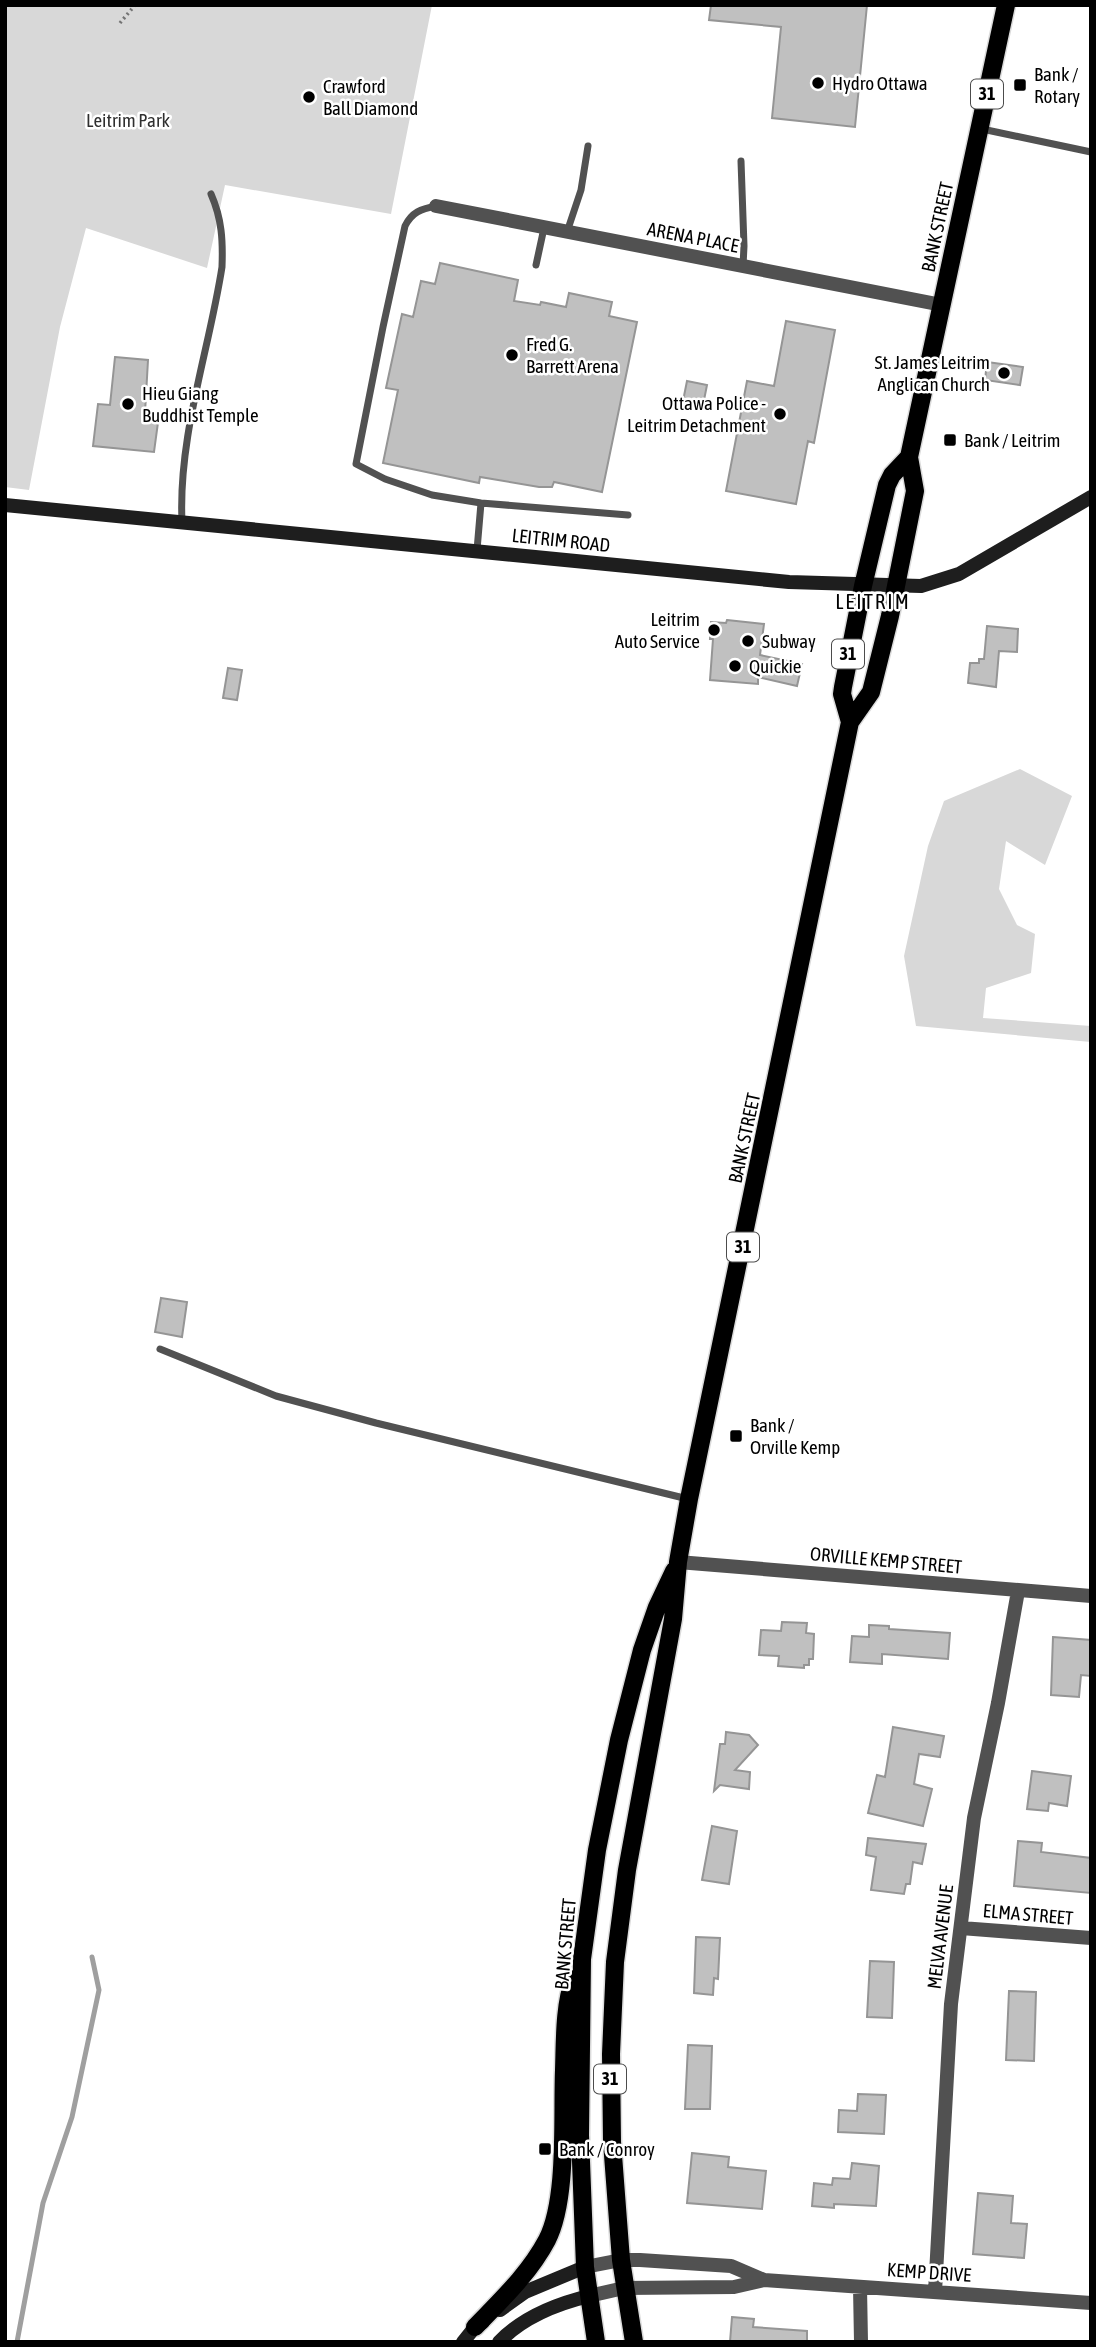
<svg xmlns="http://www.w3.org/2000/svg" width="1096" height="2347" font-family="'Asap Condensed',sans-serif">
	<style>
		.green { fill: #d8d8d8 }
		.lines { fill: none; stroke-linecap: round; stroke-linejoin: round }
		.stream { stroke: #9f9f9f; stroke-width: 5 }
		.building { fill: #c0c0c0; stroke: #959595; stroke-width: 2 }
		.primary-casing { stroke: #dbdbdb; stroke-width: 21 }
		.path { stroke: #737373; stroke-width: 3.5; stroke-dasharray: 2 3.5; stroke-linecap: butt }
		.service { stroke: #515151; stroke-width: 7 }
		.minor { stroke: #515151; stroke-width: 14 }
		.secondary { stroke: #1e1e1e; stroke-width: 14 }
		.primary { stroke: #000; stroke-width: 18 }
		.poi-dot { fill: #000; stroke: #fff; stroke-width: 2.5 }
		.labels { text-anchor: middle; stroke-width: 5; stroke-linejoin: round; paint-order: stroke }
		.shield { fill: #fff; stroke: #4c4c4c; stroke-width: 2 }
		.shield-label { font-size: 18px; font-weight: bold; fill: #000 }
		.poi-label { font-size: 19px; fill: #000; stroke: #fff; text-anchor: start }
		.park-label { font-size: 19px; fill: #2f2f2f; stroke: #fff }
		.street-label { font-size: 19px; fill: #000; stroke: #fff }
		.neighbourhood-label { font-size: 21px; letter-spacing: 2px; fill: #000; stroke: #fff }
	</style>
	<rect width="100%" height="100%" fill="#fff"/>
	<path class="green" d="M5,5H432L391,214L225,185L207,268L86,228L60,327L29,490L5,487Z
		M1020,769L1072,796L1045,865L1006,841L999,889L1017,925L1035,934L1031,973L986,988L983,1018L1091,1026V1042L916,1026L904,956L928,846L944,801Z"/>
	<g class="lines">
		<path class="stream" d="M17,2342L43,2203L72,2117L99,1990L92,1957"/>
	</g>
	<path class="building" d="M711,5H867L855,127L772,118L781,27L709,20Z
		M440,263L518,280L514,301L540,305L541,302L566,307L569,293L612,302L609,316L637,322L602,492L554,482L552,487H539L480,477L479,483L383,463L398,390L386,388L402,314L413,317L421,281L435,284Z
		M786,321L835,330L814,443L808,441L796,504L726,491L747,381L774,386Z
		M115,357L148,360L145,413L159,415L154,452L93,446L98,404L110,405Z
		M987,362L1023,367L1020,385L985,380Z
		M687,381L707,385L703,405L683,401Z
		M727,620L764,624L760,655L802,664L797,686L758,677V684L710,680L713,639H710L711,622L726,623Z
		M987,626L1018,629L1017,652L999,651L996,687L968,683L970,663H979V659H984Z
		M228,668L242,670L237,700L223,698Z
		M161,1298L187,1302L182,1337L155,1332Z
		M782,1622L807,1623L806,1633L814,1634L813,1659H809V1665H804V1668L778,1666L779,1656L759,1655L761,1630L781,1631Z
		M869,1625L889,1626V1629L950,1633L948,1659L882,1654V1664L850,1662L852,1636L869,1637Z
		M1053,1637L1091,1640V1676L1081,1675L1079,1697L1051,1695Z
		M893,1727L944,1736L940,1757L919,1754L914,1784L932,1789L923,1826L868,1813L877,1775L885,1777Z
		M726,1732L749,1735L758,1745L735,1770L750,1772L749,1789L720,1785L714,1791L720,1744H725Z
		M1032,1771L1071,1776L1067,1806L1049,1803L1048,1811L1027,1809Z
		M712,1826L737,1831L729,1884L702,1880Z
		M868,1838L926,1844L922,1864L913,1862L910,1884H906L904,1894L871,1890L876,1857L866,1855Z
		M1018,1841L1042,1843L1041,1852L1091,1858V1893L1014,1886Z
		M696,1937L720,1938L718,1979L714,1978L713,1995L694,1993Z
		M870,1961L894,1962L892,2018L867,2017Z
		M1009,1991L1036,1992L1034,2061L1006,2060Z
		M688,2045L712,2046L710,2109H685Z
		M858,2094L886,2095L884,2134L838,2132L839,2110L857,2111Z
		M692,2153L729,2157L728,2167L766,2171L762,2209L687,2203Z
		M852,2163L879,2166L876,2206L834,2204V2208L812,2206L814,2183L832,2185L833,2178L850,2179Z
		M978,2193L1013,2196L1011,2223L1027,2224L1024,2258L973,2254Z
		M732,2317L754,2319L753,2327L807,2331V2342H730Z"/>
	<g class="lines">
		<defs>
			<path id="primary" d="M850,722L842,694L843,687L863,586L887,485L892,475L909,457
				M475,2327C501,2300 529,2274 547,2240C568,2199 562,2117 564,2070C565,2040 564,2006 574,1979
				M596,2342L585,2267L580,2135L582,1959L597,1850L619,1740L642,1650L657,1607L674,1571
				M634,2342L621,2260L612,2142L611,2054L615,1962L627,1870L673,1619L678,1562L689,1499L850,722L871,692L890,616L915,491L909,457L1006,5"/>
		</defs>
		<use href="#primary" class="primary-casing"/>
		<path class="path" d="M120,23L135,5"/>
		<path class="service" d="M982,129L1091,152
			M741,161L744,246L743,266
			M436,206C421,209 412,212 405,226L383,327L356,464L385,479L432,495L481,503L628,515
			M567,232L581,190L588,146
			M536,265L544,228
			M182,522C178,436 209,351 222,267C223,241 222,219 211,194
			M477,550L481,503
			M160,1349L276,1396L376,1423L688,1499"/>
		<path class="minor" d="M436,206L942,305
			M678,1562L1091,1596
			M961,1928L1091,1938
			M585,2267L621,2260H640L731,2266L764,2280
			M860,2287L861,2342
			M935,2292L951,2004L974,1818L998,1703L1018,1591
			M589,2296L624,2288L734,2287L764,2280L1091,2303"/>
		<path class="secondary" d="M5,505L789,582L921,586L959,574L1091,497
			M500,2310L525,2292L585,2267
			M463,2342L475,2327L483,2322
			M499,2342C523,2317 556,2304 589,2296"/>
		<use href="#primary" class="primary"/>
	</g>
	<g class="poi-dot">
		<circle cx="818" cy="83" r="7"/>
		<rect x="1013" y="78" width="14" height="14" rx="3.5"/>
		<circle cx="309" cy="97" r="7"/>
		<circle cx="512" cy="355" r="7"/>
		<circle cx="1004" cy="373" r="7"/>
		<circle cx="128" cy="404" r="7"/>
		<circle cx="780" cy="414" r="7"/>
		<rect x="943" y="433" width="14" height="14" rx="3.5"/>
		<circle cx="714" cy="630" r="7"/>
		<circle cx="748" cy="641" r="7"/>
		<circle cx="735" cy="666" r="7"/>
		<rect x="729" y="1429" width="14" height="14" rx="3.5"/>
		<rect x="538" y="2142" width="14" height="14" rx="3.5"/>
	</g>
	<g class="labels">
		<g class="shield">
			<rect x="971" y="79.5" width="32" height="29" rx="5"/>
			<rect x="832" y="639.5" width="32" height="29" rx="5"/>
			<rect x="727" y="1232.5" width="32" height="29" rx="5"/>
			<rect x="594" y="2064.5" width="32" height="29" rx="5"/>
		</g>
		<g class="shield-label">
			<text x="987" y="100">31</text>
			<text x="848" y="660">31</text>
			<text x="743" y="1253">31</text>
			<text x="610" y="2085">31</text>
		</g>
		<g class="poi-label">
			<text x="1034" y="81">Bank /<tspan x="1034" dy="22">Rotary</tspan></text>
			<text x="832" y="90">Hydro Ottawa</text>
			<text x="323" y="93">Crawford<tspan x="323" dy="22">Ball Diamond</tspan></text>
			<text x="526" y="351">Fred G.<tspan x="526" dy="22">Barrett Arena</tspan></text>
			<text x="990" y="369" text-anchor="end">St. James Leitrim<tspan x="990" dy="22">Anglican Church</tspan></text>
			<text x="142" y="400">Hieu Giang<tspan x="142" dy="22">Buddhist Temple</tspan></text>
			<text x="766" y="410" text-anchor="end">Ottawa Police -<tspan x="766" dy="22">Leitrim Detachment</tspan></text>
			<text x="964" y="447">Bank / Leitrim</text>
			<text x="700" y="626" text-anchor="end">Leitrim<tspan x="700" dy="22">Auto Service</tspan></text>
			<text x="762" y="648">Subway</text>
			<text x="749" y="673">Quickie</text>
			<text x="750" y="1432">Bank /<tspan x="750" dy="22">Orville Kemp</tspan></text>
			<text x="559" y="2156">Bank / Conroy</text>
		</g>
		<g class="park-label">
			<text x="128" y="127">Leitrim Park</text>
		</g>
		<g class="street-label">
			<text transform="translate(937 227) rotate(-78)" y="7">BANK STREET</text>
			<text transform="translate(693 237) rotate(11)" y="7">ARENA PLACE</text>
			<text transform="translate(561 540) rotate(6)" y="7">LEITRIM ROAD</text>
			<text transform="translate(744 1138) rotate(-78)" y="7">BANK STREET</text>
			<text transform="translate(886 1560) rotate(5)" y="7">ORVILLE KEMP STREET</text>
			<text transform="translate(1028 1914) rotate(5)" y="7">ELMA STREET</text>
			<text transform="translate(940 1937) rotate(-83)" y="7">MELVA AVENUE</text>
			<text transform="translate(565 1944) rotate(-85)" y="7">BANK STREET</text>
			<text transform="translate(929 2272) rotate(4)" y="7">KEMP DRIVE</text>
		</g>
		<g class="neighbourhood-label">
			<text x="873" y="609">LEITRIM</text>
		</g>
	</g>
	<rect width="1096" height="2347" fill="none" stroke="#000000" stroke-width="14"/>
</svg>
